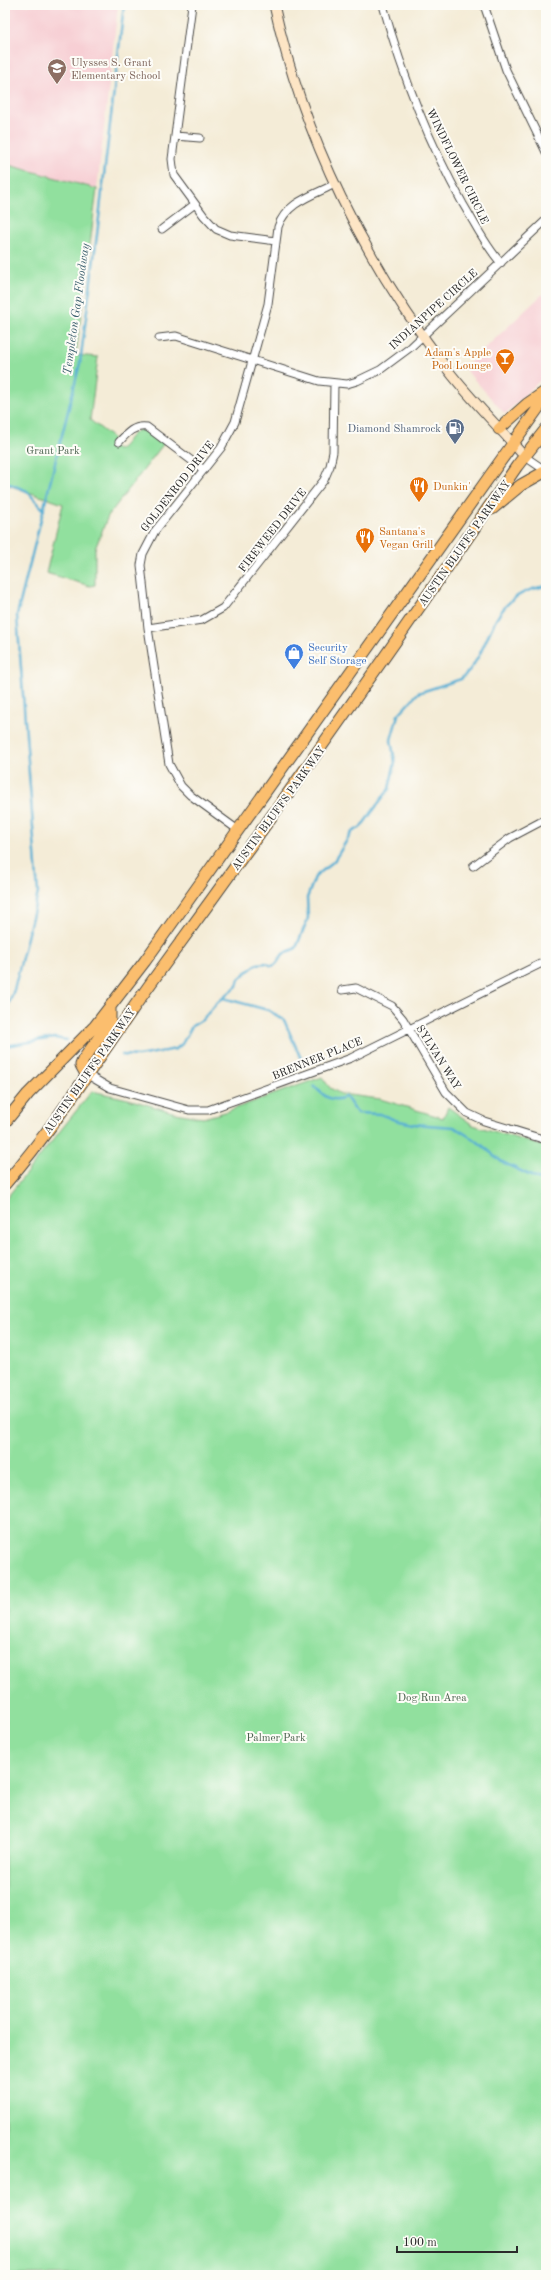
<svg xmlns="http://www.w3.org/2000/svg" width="551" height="2280" font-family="'Old Standard TT',serif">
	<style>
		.built { fill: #f7cfd4 }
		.green { fill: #91e09e; stroke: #5e8664 }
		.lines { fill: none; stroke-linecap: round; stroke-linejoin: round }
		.stream { stroke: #57afd4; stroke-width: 2.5 }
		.street-casing { stroke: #494845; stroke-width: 9 }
		.secondary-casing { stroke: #494845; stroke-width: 11 }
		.primary-casing { stroke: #494845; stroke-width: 13 }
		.street { stroke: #fff; stroke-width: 7 }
		.secondary { stroke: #fde5c5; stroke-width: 9 }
		.primary { stroke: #fbbe6e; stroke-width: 11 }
		.labels { text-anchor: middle; stroke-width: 4; stroke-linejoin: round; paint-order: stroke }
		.education-label { font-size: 11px; fill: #785e54; stroke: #fdfcf7; text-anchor: start }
		.street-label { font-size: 11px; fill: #2b2b2b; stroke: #fdfcf7 }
		.food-label { font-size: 11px; fill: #c56008; stroke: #fdfcf7; text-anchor: start }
		.service-label { font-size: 11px; fill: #4e5e75; stroke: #fdfcf7; text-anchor: end }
		.park-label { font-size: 11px; fill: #4a614e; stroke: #fdfcf7 }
		.shop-label { font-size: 11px; fill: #366cbe; stroke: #fdfcf7; text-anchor: start }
		.water-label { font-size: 12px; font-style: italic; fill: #3d606f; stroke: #fdfcf7 }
	</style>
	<rect width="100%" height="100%" fill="#fdfcf7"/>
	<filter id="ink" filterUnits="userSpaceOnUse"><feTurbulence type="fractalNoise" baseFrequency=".025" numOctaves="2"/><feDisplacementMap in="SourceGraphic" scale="8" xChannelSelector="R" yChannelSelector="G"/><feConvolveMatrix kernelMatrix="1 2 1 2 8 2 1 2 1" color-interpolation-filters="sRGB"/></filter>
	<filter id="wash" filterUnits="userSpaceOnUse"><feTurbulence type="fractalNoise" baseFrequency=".012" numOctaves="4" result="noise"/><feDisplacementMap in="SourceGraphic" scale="16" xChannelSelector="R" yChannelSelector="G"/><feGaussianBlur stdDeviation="0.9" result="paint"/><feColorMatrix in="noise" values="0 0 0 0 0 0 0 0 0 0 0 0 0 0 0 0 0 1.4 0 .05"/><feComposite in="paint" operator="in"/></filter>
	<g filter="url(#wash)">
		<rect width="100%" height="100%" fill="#f4ecd7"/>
		<path class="built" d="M5,5H118L97,189L5,164Z
			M546,291V375L505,414L464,368Z"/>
		<path class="green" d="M5,164L97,189L76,355L98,357L90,420L113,438L111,445L117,450C127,447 127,435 141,429L152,432L165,442L108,516L95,549V585L90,586L46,573L63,504L5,484Z
			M322,1077L330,1088L341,1094L380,1099L443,1118L448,1107L473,1125L546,1147V2275H5V1200L92,1091L128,1099L176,1113L203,1118L225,1112Z"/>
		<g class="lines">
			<path class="stream" d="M5,482L27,491L44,510
				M223,998L268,1010L284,1020L302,1061
				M5,1013L14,990L38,893L17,615L80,363L97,235L124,5
				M5,1046L54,1038L67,1040
				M122,1055L138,1056L176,1049L182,1044L192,1026L202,1020L217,1003L237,986L239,979L248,971L257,964L266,963L272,966L276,964L283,954L296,948L308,918L307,898L315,877L334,861L352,832L361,827L389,789L395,762L391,740L398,715L418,693L461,679C496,648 484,596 546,586
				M314,1086C324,1096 330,1103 346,1097L357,1113L380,1114L395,1120L413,1124L454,1127L478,1142L502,1162L546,1183"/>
		</g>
	</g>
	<g filter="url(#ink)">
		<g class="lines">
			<defs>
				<path id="street" d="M192,5L172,159L174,175L204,216L216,229L230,235L276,241
					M383,5C402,74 428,141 463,204C475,224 485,245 501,263
					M484,5L506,70L546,152
					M175,136L200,138
					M162,229L195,204
					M159,338L176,336L319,381L347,384L357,381L380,370L411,347L546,220
					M119,442C127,433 134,425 147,427L204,470
					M524,456L546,471
					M148,628L202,620L223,608L324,480L330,466L333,452L334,384
					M238,830L190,795L181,786L169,764L148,628L141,565L143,554L155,531L221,448L235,422L268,304L278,227C286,202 314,195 335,184
					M473,866L510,838L546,819
					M342,990L356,988L392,1006L403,1019L446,1092L467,1113L484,1121L546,1140
					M86,1074L110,1088L189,1110H208L351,1058L546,961"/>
				<path id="secondary" d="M274,5C303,137 366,264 448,370C472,401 499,427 524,456"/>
				<path id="primary" d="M499,429L527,404L546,391
					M492,509L521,485L546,471
					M86,1074L81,1065L83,1060L110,1022V1008
					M5,1122L28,1094L95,1026L145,961L546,397
					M5,1184C61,1119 106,1045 156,976C279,808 399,638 517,466L546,429"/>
			</defs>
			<use href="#street" class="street-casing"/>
			<use href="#secondary" class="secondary-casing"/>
			<use href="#primary" class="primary-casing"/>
			<use href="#street" class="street"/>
			<use href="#secondary" class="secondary"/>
			<use href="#primary" class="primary"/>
		</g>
	</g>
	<defs>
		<symbol id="school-pin" viewBox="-11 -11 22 30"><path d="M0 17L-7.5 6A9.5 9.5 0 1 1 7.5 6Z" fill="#8d6e63" stroke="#fdfcf7"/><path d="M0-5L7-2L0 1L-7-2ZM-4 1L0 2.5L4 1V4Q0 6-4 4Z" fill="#fff"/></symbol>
		<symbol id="bar-pin" viewBox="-11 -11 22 30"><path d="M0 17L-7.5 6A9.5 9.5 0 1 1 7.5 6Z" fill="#e8710a" stroke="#fdfcf7"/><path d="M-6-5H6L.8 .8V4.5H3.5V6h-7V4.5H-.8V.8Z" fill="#fff"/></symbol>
		<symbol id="fuel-pin" viewBox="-11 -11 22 30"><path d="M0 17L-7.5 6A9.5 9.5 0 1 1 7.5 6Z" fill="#5c6f8a" stroke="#fdfcf7"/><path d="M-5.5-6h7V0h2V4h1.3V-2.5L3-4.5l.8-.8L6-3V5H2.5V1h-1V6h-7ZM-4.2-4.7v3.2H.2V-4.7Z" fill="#fff"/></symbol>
		<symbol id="restaurant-pin" viewBox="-11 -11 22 30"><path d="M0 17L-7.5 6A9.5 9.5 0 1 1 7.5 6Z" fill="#e8710a" stroke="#fdfcf7"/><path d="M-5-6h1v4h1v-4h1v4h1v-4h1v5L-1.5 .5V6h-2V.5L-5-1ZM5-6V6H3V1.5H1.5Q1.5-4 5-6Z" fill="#fff"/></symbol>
		<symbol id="shop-pin" viewBox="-11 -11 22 30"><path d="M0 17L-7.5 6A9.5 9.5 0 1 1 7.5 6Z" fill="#3f7fe0" stroke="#fdfcf7"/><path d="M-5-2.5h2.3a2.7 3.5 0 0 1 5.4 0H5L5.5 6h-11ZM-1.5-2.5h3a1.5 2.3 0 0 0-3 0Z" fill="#fff"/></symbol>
	</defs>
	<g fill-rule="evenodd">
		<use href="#school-pin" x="46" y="57" width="22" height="30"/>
		<use href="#bar-pin" x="494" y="347" width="22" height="30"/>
		<use href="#fuel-pin" x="444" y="417" width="22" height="30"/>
		<use href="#restaurant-pin" x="408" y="475" width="22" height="30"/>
		<use href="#restaurant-pin" x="354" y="526" width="22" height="30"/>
		<use href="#shop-pin" x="283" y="642" width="22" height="30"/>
	</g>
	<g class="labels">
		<g class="education-label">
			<text x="71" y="66">Ulysses S. Grant<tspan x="71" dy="13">Elementary School</tspan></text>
		</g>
		<g class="street-label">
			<text transform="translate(458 166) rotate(64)" y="4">WINDFLOWER CIRCLE</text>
			<text transform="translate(433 309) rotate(-42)" y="4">INDIANPIPE CIRCLE</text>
			<text transform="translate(177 486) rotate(-52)" y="4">GOLDENROD DRIVE</text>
			<text transform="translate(272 530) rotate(-52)" y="4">FIREWEED DRIVE</text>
			<text transform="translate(464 543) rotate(-55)" y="4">AUSTIN BLUFFS PARKWAY</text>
			<text transform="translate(278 808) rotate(-54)" y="4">AUSTIN BLUFFS PARKWAY</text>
			<text transform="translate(439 1057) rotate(58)" y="4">SYLVAN WAY</text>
			<text transform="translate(317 1058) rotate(-22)" y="4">BRENNER PLACE</text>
			<text transform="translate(89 1071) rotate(-55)" y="4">AUSTIN BLUFFS PARKWAY</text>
		</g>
		<g class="food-label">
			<text x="491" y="356" text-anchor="end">Adam's Apple<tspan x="491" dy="13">Pool Lounge</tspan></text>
			<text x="433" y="490">Dunkin'</text>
			<text x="379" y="535">Santana's<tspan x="379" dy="13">Vegan Grill</tspan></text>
		</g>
		<g class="service-label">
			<text x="441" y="432">Diamond Shamrock</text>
		</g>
		<g class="park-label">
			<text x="53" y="454">Grant Park</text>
			<text x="432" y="1701">Dog Run Area</text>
			<text x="276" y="1741">Palmer Park</text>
		</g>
		<g class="shop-label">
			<text x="308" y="651">Security<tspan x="308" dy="13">Self Storage</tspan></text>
		</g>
		<g class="water-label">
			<text transform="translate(76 309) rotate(-82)" y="4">Templeton Gap Floodway</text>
		</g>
	</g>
	<rect width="551" height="2280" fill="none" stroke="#fdfcf7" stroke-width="20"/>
	<path d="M397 2246v6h120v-6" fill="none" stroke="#2b2b2b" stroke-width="2"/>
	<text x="403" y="2246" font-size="12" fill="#2b2b2b" stroke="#fdfcf7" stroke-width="3" paint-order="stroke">100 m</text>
</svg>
